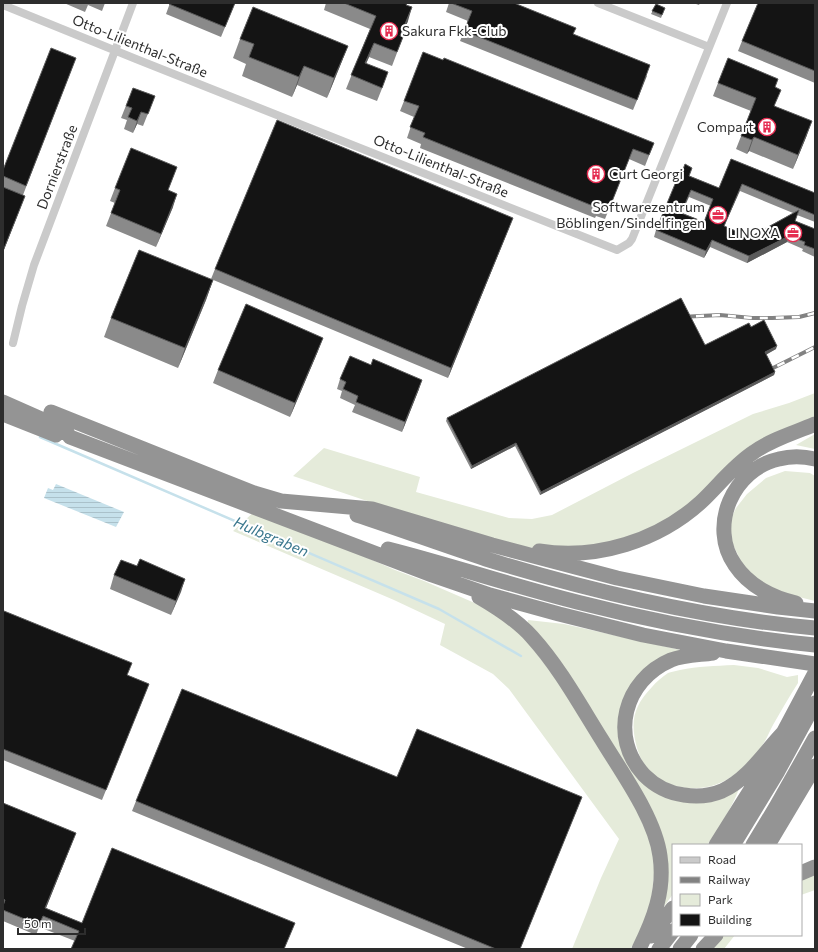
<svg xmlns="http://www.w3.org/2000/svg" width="818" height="952" font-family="Commissioner,sans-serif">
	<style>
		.green { fill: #e5ebda }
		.water { fill: url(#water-rules) }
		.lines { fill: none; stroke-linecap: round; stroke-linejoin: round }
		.stream { stroke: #c6e1eb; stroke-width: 2.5 }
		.street { stroke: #cacaca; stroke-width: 8 }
		.highway { stroke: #949494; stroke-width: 15 }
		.rail-casing { stroke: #828282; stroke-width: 4 }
		.rail { stroke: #fff; stroke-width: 2.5; stroke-dasharray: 8; stroke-linecap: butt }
		.wall { fill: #8a8a8a; fill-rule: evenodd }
		.shaded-wall { fill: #5a5a5a }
		.building { fill: #141414; stroke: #5a5a5a; fill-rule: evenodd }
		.labels { text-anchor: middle; stroke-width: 4; stroke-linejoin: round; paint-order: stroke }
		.poi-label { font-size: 14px; fill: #2d2d2d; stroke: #fff; text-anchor: end }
		.street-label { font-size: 14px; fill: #2d2d2d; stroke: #fff }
		.water-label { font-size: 15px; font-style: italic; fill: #3b788e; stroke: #fff }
	</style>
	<defs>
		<pattern id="water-rules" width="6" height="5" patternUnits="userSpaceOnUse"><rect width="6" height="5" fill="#c6e1eb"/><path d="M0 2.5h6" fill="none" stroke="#aac1ca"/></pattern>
	</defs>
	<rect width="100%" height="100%" fill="#fff"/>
	<path class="green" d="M815,393V419L659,526L602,545L534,548L523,547L379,505L293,476L324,448L420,477L416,492L509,518L532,519L552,515L633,473L753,414L789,403Z
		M815,434V449L796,445Z
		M785,471L810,473L815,476V601L779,592L758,580L743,565L732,543L730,521L736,508L747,494L766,478Z
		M257,509L395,570L424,581L477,604L504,620L518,632L530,645L560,684L631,798L651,842L655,864L651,906L637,939L630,949H572L601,878L619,839L509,689L493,674L440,645L445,624L394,600L233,531Z
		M528,620L564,624L690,652L655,661L619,727L651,789H739C731,809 720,827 707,845H673V894L663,908L664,856L527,624Z
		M734,665L758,668L787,677L798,675V683C789,697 781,711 773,725C770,730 768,736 765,741C758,753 745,766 734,775C709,794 670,793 648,770C642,764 640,756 637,748C630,722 633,707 652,687C656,682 662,677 668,673C671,672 676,671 680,670C698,666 715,666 734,665Z
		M815,874V890L801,895V878Z
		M719,935H735L724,949H708Z"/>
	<path class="water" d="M56,484L124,512L116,527L44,498L48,488L53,490Z"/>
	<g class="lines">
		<path class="stream" d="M40,437L439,609L521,656"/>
		<path class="street" d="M598,3L709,47
			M3,5L136,59L617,250L629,243L632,239L727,3
			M13,343L22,306L34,265L133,3"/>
		<path class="highway" d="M3,402L64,429L70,437L432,575L490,595L559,614L643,635L726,651L815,664
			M51,412L211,476L254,493L281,501L372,509L492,545L617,578L704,596L778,607L815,611
			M3,414L56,435
			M357,515C400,529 443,545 486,559C593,592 703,618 815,628
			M388,549C451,565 513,586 577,602C655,622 735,637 815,645
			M539,551C597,560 658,541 701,502C719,485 733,466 754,452C772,439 794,433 815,424
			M479,597C498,608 517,620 532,637C560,668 580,705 602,740C622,773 655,818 660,856C665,890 654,919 639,949
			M796,603C773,598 749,586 735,565C708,526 733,469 779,459C790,456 803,456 815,459
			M713,653C699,655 684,655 671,660C624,680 609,737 644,775C655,786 668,793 684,795C697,797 710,796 722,791C748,779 764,753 783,733
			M716,845L765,767L815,673
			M733,845L778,771L815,703
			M753,845L776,807L815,738
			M768,845L815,766
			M801,873L815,867
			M651,936L673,908
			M659,949L673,931
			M680,949L691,935
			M703,949L716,935"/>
		<defs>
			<path id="rail" d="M680,317L720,315L752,318H772L799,317L815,313
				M763,373L815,347"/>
		</defs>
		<use href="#rail" class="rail-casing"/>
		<use href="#rail" class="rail"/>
	</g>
	<path class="wall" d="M64,3H105L102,11L88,5L85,12Z
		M170,3H235L221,37L166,14Z
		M326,3H407V5L408,21L401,36L403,37L392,66L369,57L366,64L383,86L377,101L346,89L370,29L324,10Z
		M449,3H514L573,35L647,76L633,110L460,41L468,21L446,12Z
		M693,3H700L699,5Z
		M815,3V83L738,51L742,41Z
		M656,4L665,8L661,18L651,14Z
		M240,39L348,46L340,66L327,98L297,85L292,97L242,76L246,64L233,58Z
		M76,58L23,195L25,196L3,252V170Z
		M778,79L775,87V106L807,135L793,169L749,151L747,154L736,149L751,111L713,96L718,83Z
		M133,88L155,96L143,126L137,124L133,133L124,129L127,120L121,118Z
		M404,101L654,143L645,166L629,159L605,219L596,216L595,218L420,148L421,144L407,138L414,117L400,111Z
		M731,159L815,193V222L797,215L795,221L815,229V257L802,251L803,249L787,242L747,263L710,247L704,258L654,237L656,230L690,176L719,188ZM740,191L793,213L750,237L724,226ZM689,197L711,206L704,222L682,213Z
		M177,167L168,190L173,207L156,247L106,226L115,203L110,201L115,188Z
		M509,228L448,378L211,279L215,269Z
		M213,280L206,300L178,368L104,337L111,318Z
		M751,327L776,349L766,354L775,372L774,375L540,495L515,446L471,469L446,421L447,418L705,345Z
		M318,351L290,417L213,383L218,370Z
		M340,379L419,389L402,432L352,412L355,405L340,398L342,391L337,389Z
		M137,566L185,579L171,615L110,589L114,575Z
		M3,612L127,675L149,684L102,800L3,760Z
		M397,777L582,797L520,949H468L132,811L136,801Z
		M3,803L72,843L46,908L82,923L291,933L75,941L39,927L36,935L3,921Z"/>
	<path class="shaded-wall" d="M412,7L408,21L396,50L400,36Z
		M374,43L369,57L360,77L365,63Z
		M348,46L340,66L327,98L334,78Z
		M304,66L297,85L292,97L299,77Z
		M141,112L137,124L133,133L137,121Z
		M812,121L807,135L793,169L798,155Z
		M754,137L749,151L747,154L752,140Z
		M177,194L173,207L156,247L161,234Z
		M25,196L20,209L3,252V251Z
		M513,218L509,228L448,378L451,368Z
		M789,236L787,242L747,263L749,256Z
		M712,240L710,247L704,258L706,251Z
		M213,280L206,300L178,368L185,348Z
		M323,338L318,351L290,417L295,403Z
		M777,346L776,349L764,356L765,352Z
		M775,372L774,375L540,495L541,492Z
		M422,380L419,389L402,432L405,422Z
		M516,443L515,446L471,469L472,466Z
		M185,579L181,592L171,615L176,601Z
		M76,833L42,918L45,908Z"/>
	<path class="building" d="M170,3H235L225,27L169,4Z
		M344,3H407L406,5L412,7L400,36L403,37L397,52L374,43L365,63L388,72L382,88L351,75L376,16Z
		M451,3H514L576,28L573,34L650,65L637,100L464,31L472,11Z
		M758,3H815V71L742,41Z
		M656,4L665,8L662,15L652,11Z
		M253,7L348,46L334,78L304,66L299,77L249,57L254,44L240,39Z
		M51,48L76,58L26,186L3,176V170Z
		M423,52L443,60L444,58L654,143L649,155L633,149L609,209L600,205L598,208L423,137L425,133L410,127L419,106L404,101Z
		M728,58L778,79L775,87L781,90L774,106L812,121L798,155L754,137L752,140L741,136L756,98L718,83Z
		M133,88L155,96L148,114L141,112L137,121L128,117L132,108L126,106Z
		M277,120L513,218L451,368L215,269Z
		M131,148L177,167L168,190L177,194L161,234L111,213L120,190L115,188Z
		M731,159L815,193V215L742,184L724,226L750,237L799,210L795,221L815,229V249L804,245L805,242L789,236L749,256L712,240L706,251L656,230L680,172H682L685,164L692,168L689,176L719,188ZM691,190L713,199L704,222L681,213Z
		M3,187L25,196L3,251Z
		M139,250L213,280L185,348L111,318Z
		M681,298L705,345L749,323L751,327L764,320L777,346L765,352L775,372L541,492L516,443L472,466L447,418Z
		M246,304L323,338L295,403L218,370Z
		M350,356L371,365L373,359L422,380L405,422L356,402L358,396L343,389L346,382L340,379Z
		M140,559L185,579L176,601L114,575L121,560L137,566Z
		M4,611L132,663L127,675L149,684L106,790L3,749V612Z
		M182,689L397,777L417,729L582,797L520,949H496L136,801Z
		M3,803L76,833L45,908L82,923L112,848L295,923L284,949H71L79,931L43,916L39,925L3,910V906L5,900L3,899Z"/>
	<defs>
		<symbol id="building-ring" viewBox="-11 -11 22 22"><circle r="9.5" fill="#fff" stroke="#e52d51" stroke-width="1.5"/><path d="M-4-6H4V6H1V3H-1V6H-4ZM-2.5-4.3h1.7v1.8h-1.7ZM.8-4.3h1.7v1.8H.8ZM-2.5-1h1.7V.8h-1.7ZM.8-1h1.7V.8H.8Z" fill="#e52d51"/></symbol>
		<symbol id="office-ring" viewBox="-11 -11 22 22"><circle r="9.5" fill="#fff" stroke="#e52d51" stroke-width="1.5"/><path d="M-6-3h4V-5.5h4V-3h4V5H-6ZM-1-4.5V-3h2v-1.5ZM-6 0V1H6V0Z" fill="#e52d51"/></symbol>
	</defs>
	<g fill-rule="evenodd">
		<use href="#building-ring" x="379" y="21" width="20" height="20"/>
		<use href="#building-ring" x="757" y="117" width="20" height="20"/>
		<use href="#building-ring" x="586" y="164" width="20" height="20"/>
		<use href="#office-ring" x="708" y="205" width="20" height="20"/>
		<use href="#office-ring" x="783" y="223" width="20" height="20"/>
	</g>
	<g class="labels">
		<g class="poi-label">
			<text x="402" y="36" text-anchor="start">Sakura Fkk-Club</text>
			<text x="754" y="132">Compart</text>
			<text x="609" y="179" text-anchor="start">Curt Georgi</text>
			<text x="705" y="212">Softwarezentrum<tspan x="705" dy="16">Böblingen/Sindelfingen</tspan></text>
			<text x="780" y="238">LINOXA</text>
		</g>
		<g class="street-label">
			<text transform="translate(140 46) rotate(22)" y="5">Otto-Lilienthal-Straße</text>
			<text transform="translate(441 166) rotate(22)" y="5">Otto-Lilienthal-Straße</text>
			<text transform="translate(57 167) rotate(-69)" y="5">Dornierstraße</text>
		</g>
		<g class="water-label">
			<text transform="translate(271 537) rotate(23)" y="5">Hulbgraben</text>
		</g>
	</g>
	<rect width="818" height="952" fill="none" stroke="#2d2d2d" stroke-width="8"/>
	<rect x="672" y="844" width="130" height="92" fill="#ffffff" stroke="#ababab"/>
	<rect x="680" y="857" width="20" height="6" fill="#cacaca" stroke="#ababab"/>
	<text x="708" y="864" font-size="12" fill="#2d2d2d">Road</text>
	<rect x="680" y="877" width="20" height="6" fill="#828282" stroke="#ababab"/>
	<text x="708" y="884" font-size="12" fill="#2d2d2d">Railway</text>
	<rect x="680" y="894" width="20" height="12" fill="#e5ebda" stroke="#ababab"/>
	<text x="708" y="904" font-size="12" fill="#2d2d2d">Park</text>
	<rect x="680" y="914" width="20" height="12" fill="#141414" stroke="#ababab"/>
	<text x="708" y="924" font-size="12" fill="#2d2d2d">Building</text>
	<path d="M18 928v6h67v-6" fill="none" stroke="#2d2d2d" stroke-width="2"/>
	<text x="24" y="928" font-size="12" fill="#2d2d2d" stroke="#ffffff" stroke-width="3" paint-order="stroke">50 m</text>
</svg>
